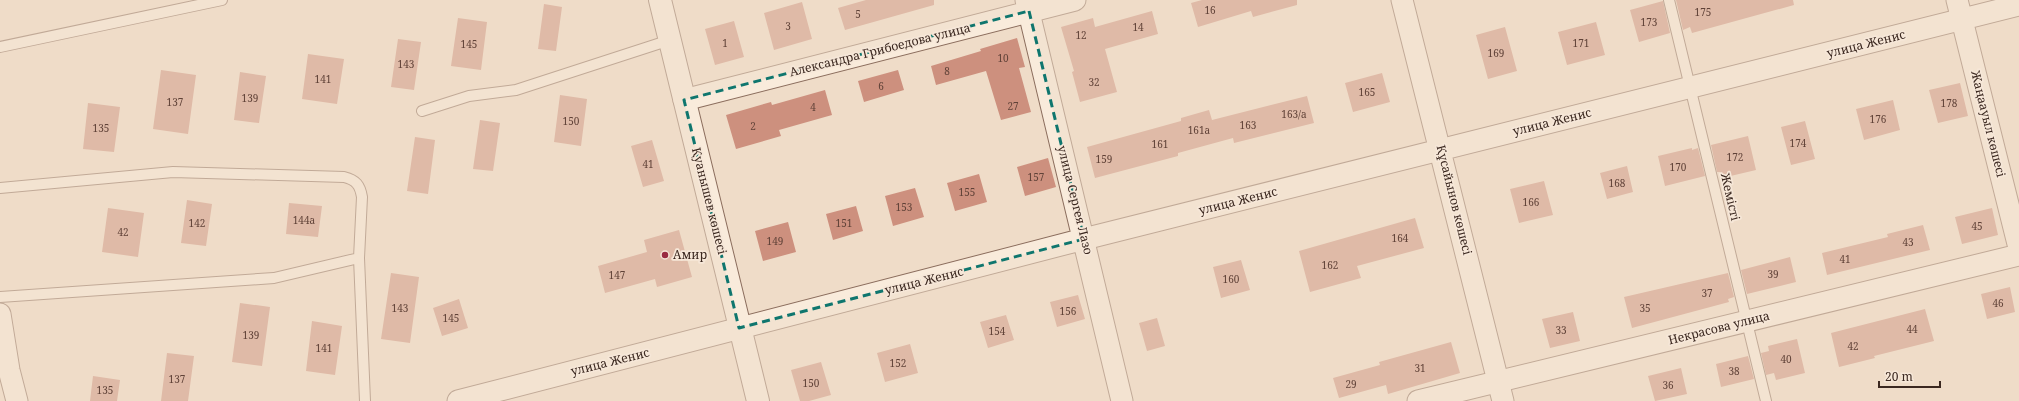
<svg xmlns="http://www.w3.org/2000/svg" width="2019" height="401" font-family="'Noto Serif',serif">
	<style>
		.building { fill: #cd907e }
		.lines { fill: none; stroke-linecap: round; stroke-linejoin: round }
		.service-casing { stroke: #8b6d5d; stroke-width: 12 }
		.minor-casing { stroke: #8b6d5d; stroke-width: 23 }
		.tertiary-casing { stroke: #8b6d5d; stroke-width: 24 }
		.service { stroke: #f9ebdb; stroke-width: 10 }
		.minor { stroke: #f9ebdb; stroke-width: 21 }
		.tertiary { stroke: #f9ebdb; stroke-width: 22 }
		.marked { fill: none; stroke: #0f766e; stroke-width: 3; stroke-dasharray: 8 5; stroke-linejoin: round }
		.poi-dot { fill: #9a2c42; stroke: #f6e7d8; stroke-width: 1.5 }
		.labels { text-anchor: middle; stroke-width: 3.5; stroke-linejoin: round; paint-order: stroke }
		.number-label { font-size: 10px; fill: #604238 }
		.street-label { font-size: 12px; fill: #3b2820; stroke: #f6e7d8 }
		.poi-label { font-size: 12px; fill: #3b2820; stroke: #f6e7d8; text-anchor: start }
	</style>
	<rect width="100%" height="100%" fill="#efdcc8"/>
	<path class="building" d="M866,0H934V5L845,30L838,8Z
		M1202,0H1297V5L1253,17L1251,11L1198,27L1191,3Z
		M1676,0H1793L1794,5L1692,33L1690,27L1683,30Z
		M1663,1L1670,33L1639,42L1630,10Z
		M802,2L812,39L774,50L764,13Z
		M544,4L562,7L556,51L538,49Z
		M1152,11L1158,34L1105,49L1117,92L1080,102L1072,72L1074,71L1061,27L1093,18L1095,27Z
		M458,18L487,22L481,70L451,66Z
		M734,21L744,57L715,65L705,29Z
		M1596,22L1605,55L1567,65L1558,32Z
		M1505,27L1517,71L1488,79L1476,35Z
		M1017,38L1025,67L1019,68L1031,112L1001,120L986,71L936,85L931,66L981,51L980,49Z
		M398,39L421,42L414,90L391,87Z
		M308,54L344,59L337,104L302,99Z
		M161,70L196,75L188,134L153,129Z
		M898,70L904,90L864,102L858,81Z
		M240,72L266,76L259,123L234,120Z
		M1382,73L1390,102L1353,112L1345,83Z
		M1960,83L1968,116L1938,123L1929,90Z
		M825,90L832,115L779,130L781,136L736,149L726,115L771,102L772,105Z
		M560,95L587,99L581,146L554,142Z
		M1307,96L1314,123L1234,143L1233,138L1178,153V156L1095,178L1087,147L1181,121V118L1209,110L1212,120Z
		M1893,100L1900,130L1864,140L1856,109Z
		M88,103L120,107L114,152L83,149Z
		M480,120L500,123L493,171L473,169Z
		M1805,121L1815,159L1791,165L1781,127Z
		M1748,136L1756,170L1722,178L1720,172H1717L1711,145Z
		M415,137L435,140L428,194L407,191Z
		M652,140L664,181L643,187L631,146Z
		M1692,148V150L1698,148L1705,176L1665,186L1658,156Z
		M1048,158L1056,187L1025,196L1017,167Z
		M1627,166L1633,192L1607,199L1600,173Z
		M979,174L987,202L955,211L947,183Z
		M1544,181L1553,215L1519,223L1510,189Z
		M915,188L924,217L893,226L885,196Z
		M187,200L212,204L206,246L181,243Z
		M289,203L322,206L318,237L286,234Z
		M856,206L863,231L833,240L826,214Z
		M108,208L144,213L138,257L102,252Z
		M1992,208L1998,235L1962,244L1955,217Z
		M1415,218L1424,248L1357,266L1361,278L1310,292L1299,251Z
		M788,222L796,252L763,261L755,231Z
		M1923,225L1930,250L1827,275L1822,253L1888,237L1887,234Z
		M679,230L692,277L657,287L655,279L605,293L598,266L647,252L644,240Z
		M1790,257L1796,282L1747,294L1741,270Z
		M1241,260L1250,290L1221,298L1213,267Z
		M391,273L419,277L410,343L381,339Z
		M1728,273L1734,297L1728,299L1729,302L1632,328L1624,297Z
		M2010,287L2015,312L1987,319L1981,294Z
		M1078,295L1085,319L1057,327L1050,302Z
		M459,299L468,328L442,336L433,308Z
		M240,303L270,307L262,366L232,362Z
		M1925,309L1934,341L1874,356L1875,358L1839,367L1831,333Z
		M1573,312L1580,341L1550,348L1542,319Z
		M1006,315L1014,340L988,348L980,322Z
		M1157,318L1165,346L1147,351L1139,323Z
		M312,321L342,326L335,375L306,371Z
		M1797,339L1805,373L1776,380L1774,373L1766,375L1761,353L1769,351L1768,346Z
		M1451,342L1460,373L1388,394L1386,385L1339,398L1333,378L1380,365L1379,362Z
		M910,344L918,373L885,382L877,353Z
		M167,353L194,356L188,401H161Z
		M1748,356L1754,379L1721,387L1716,364Z
		M821,362L831,395L809,401H800L791,370Z
		M1681,368L1687,394L1655,401L1648,376Z
		M93,376L120,380L117,401H90Z"/>
	<g class="lines">
		<defs>
			<path id="service" d="M1669,0L1766,401
				M0,47L222,0
				M422,111L469,96L516,90L670,40
				M0,188L173,172L344,177C356,180 360,185 362,197L359,258L365,401
				M0,297L274,278L359,258"/>
			<path id="minor" d="M1026,0L1122,401
				M1402,0L1503,401
				M1957,0L2019,248
				M684,100L1075,0
				M0,314L9,370L17,401
				M458,401L1084,239L2019,5
				M1418,401L2019,255"/>
			<path id="tertiary" d="M660,0L758,401"/>
		</defs>
		<use href="#service" class="service-casing"/>
		<use href="#minor" class="minor-casing"/>
		<use href="#tertiary" class="tertiary-casing"/>
		<use href="#service" class="service"/>
		<use href="#minor" class="minor"/>
		<use href="#tertiary" class="tertiary"/>
	</g>
	<path d="M0 0H2019V401H0ZM1029,11L1084,239L739,328L684,100Z" fill="#efdcc8" fill-opacity=".55" fill-rule="evenodd"/>
	<path class="marked" d="M1029,11L1084,239L739,328L684,100Z"/>
	<circle class="poi-dot" cx="665" cy="255" r="4"/>
	<g class="labels">
		<g class="number-label">
			<text x="1210" y="14">16</text>
			<text x="1703" y="16">175</text>
			<text x="858" y="18">5</text>
			<text x="1649" y="26">173</text>
			<text x="788" y="30">3</text>
			<text x="1138" y="31">14</text>
			<text x="1081" y="39">12</text>
			<text x="725" y="47">1</text>
			<text x="1581" y="47">171</text>
			<text x="469" y="48">145</text>
			<text x="1496" y="57">169</text>
			<text x="1003" y="62">10</text>
			<text x="406" y="68">143</text>
			<text x="947" y="75">8</text>
			<text x="323" y="83">141</text>
			<text x="1094" y="86">32</text>
			<text x="881" y="90">6</text>
			<text x="1367" y="96">165</text>
			<text x="250" y="102">139</text>
			<text x="175" y="106">137</text>
			<text x="1949" y="107">178</text>
			<text x="1013" y="110">27</text>
			<text x="813" y="111">4</text>
			<text x="1294" y="118">163/а</text>
			<text x="1878" y="123">176</text>
			<text x="571" y="125">150</text>
			<text x="1248" y="129">163</text>
			<text x="753" y="130">2</text>
			<text x="101" y="132">135</text>
			<text x="1199" y="134">161а</text>
			<text x="1798" y="147">174</text>
			<text x="1160" y="148">161</text>
			<text x="1735" y="161">172</text>
			<text x="1104" y="163">159</text>
			<text x="648" y="168">41</text>
			<text x="1678" y="171">170</text>
			<text x="1036" y="181">157</text>
			<text x="1617" y="187">168</text>
			<text x="967" y="196">155</text>
			<text x="1531" y="206">166</text>
			<text x="904" y="211">153</text>
			<text x="304" y="224">144а</text>
			<text x="197" y="227">142</text>
			<text x="844" y="227">151</text>
			<text x="1977" y="230">45</text>
			<text x="123" y="236">42</text>
			<text x="1400" y="242">164</text>
			<text x="775" y="245">149</text>
			<text x="1908" y="246">43</text>
			<text x="1845" y="263">41</text>
			<text x="1330" y="269">162</text>
			<text x="1773" y="278">39</text>
			<text x="617" y="279">147</text>
			<text x="1231" y="283">160</text>
			<text x="1707" y="297">37</text>
			<text x="1998" y="307">46</text>
			<text x="400" y="312">143</text>
			<text x="1645" y="312">35</text>
			<text x="1068" y="315">156</text>
			<text x="451" y="322">145</text>
			<text x="1912" y="333">44</text>
			<text x="1561" y="334">33</text>
			<text x="997" y="335">154</text>
			<text x="251" y="339">139</text>
			<text x="1853" y="350">42</text>
			<text x="324" y="352">141</text>
			<text x="1786" y="363">40</text>
			<text x="898" y="367">152</text>
			<text x="1420" y="372">31</text>
			<text x="1734" y="375">38</text>
			<text x="177" y="383">137</text>
			<text x="811" y="387">150</text>
			<text x="1351" y="388">29</text>
			<text x="1668" y="389">36</text>
			<text x="105" y="394">135</text>
		</g>
		<g class="street-label">
			<text transform="translate(1866 44) rotate(-14)" y="4">улица Женис</text>
			<text transform="translate(880 50) rotate(-14)" y="4">Александра Грибоедова улица</text>
			<text transform="translate(1552 122) rotate(-14)" y="4">улица Женис</text>
			<text transform="translate(1988 124) rotate(76)" y="4">Жаңаауыл көшесі</text>
			<text transform="translate(1730 197) rotate(77)" y="4">Жемісті</text>
			<text transform="translate(1075 200) rotate(76)" y="4">улица Сергея Лазо</text>
			<text transform="translate(1454 200) rotate(76)" y="4">Құсайынов көшесі</text>
			<text transform="translate(709 201) rotate(76)" y="4">Қуанышев көшесі</text>
			<text transform="translate(1238 201) rotate(-14)" y="4">улица Женис</text>
			<text transform="translate(924 281) rotate(-14)" y="4">улица Женис</text>
			<text transform="translate(1719 328) rotate(-14)" y="4">Некрасова улица</text>
			<text transform="translate(610 362) rotate(-14)" y="4">улица Женис</text>
		</g>
		<g class="poi-label">
			<text x="673" y="259">Амир</text>
		</g>
	</g>
	<path d="M1879 381v6h61v-6" fill="none" stroke="#3b2820" stroke-width="2"/>
	<text x="1885" y="381" font-size="12" fill="#3b2820" stroke="#f6e7d8" stroke-width="3" paint-order="stroke">20 m</text>
</svg>
